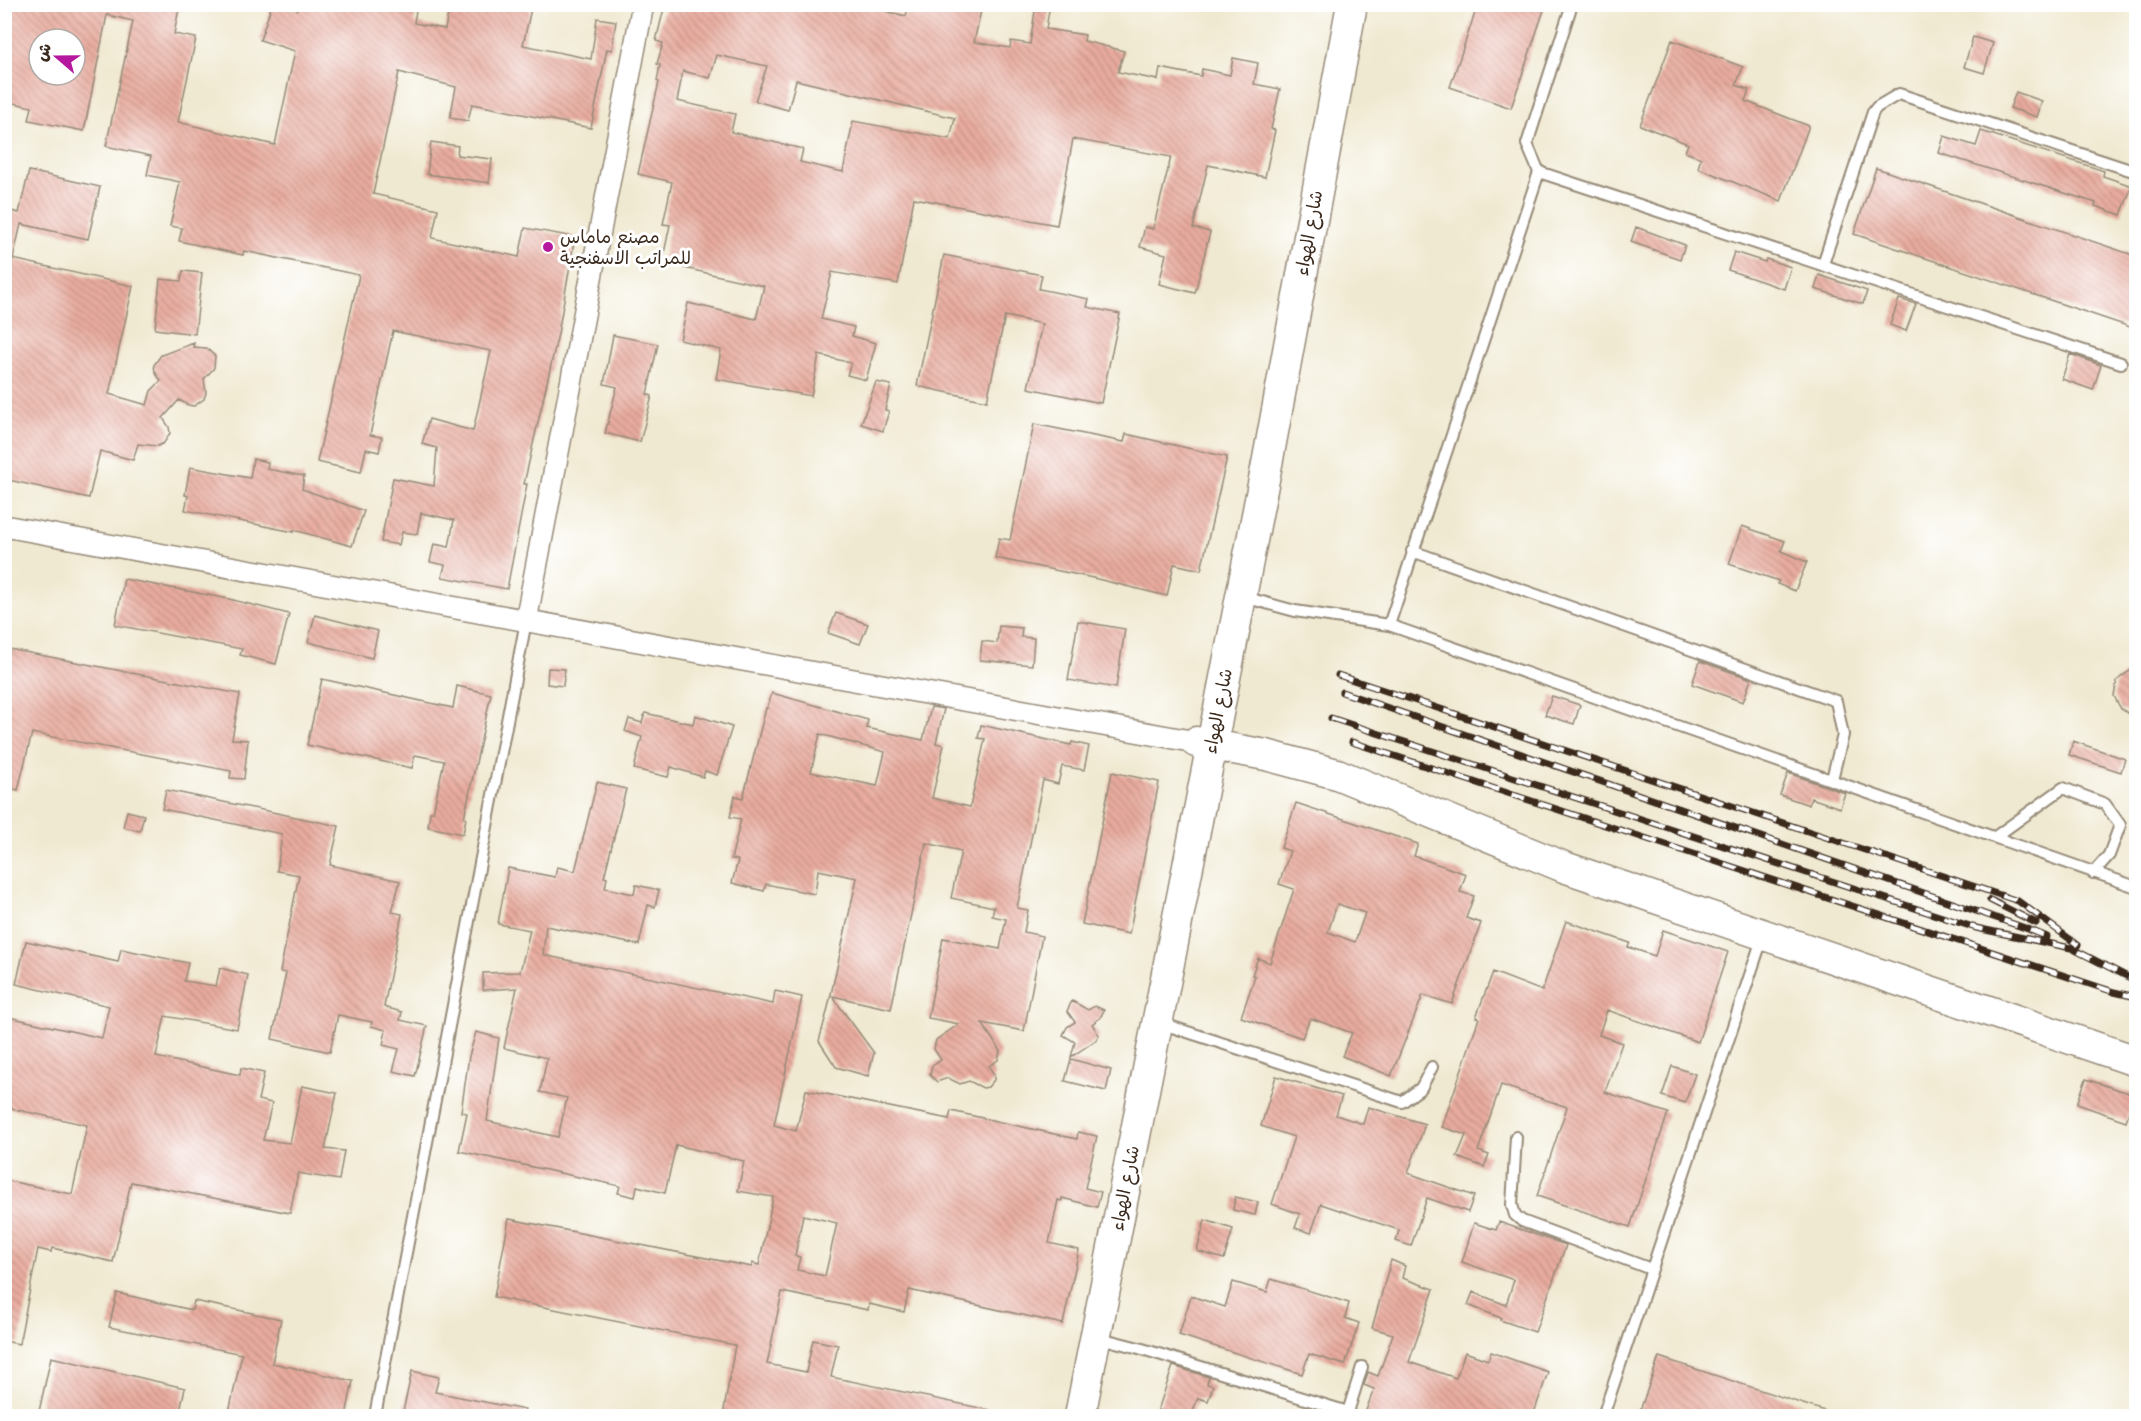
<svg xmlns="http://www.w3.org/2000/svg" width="2141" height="1421" font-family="Mali,'Playpen Sans Arabic',sans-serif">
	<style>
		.building { fill: url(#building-back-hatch); fill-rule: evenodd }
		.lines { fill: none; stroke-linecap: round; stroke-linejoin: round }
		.lane-casing { stroke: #968a78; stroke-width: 14 }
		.street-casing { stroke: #968a78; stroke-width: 24 }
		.secondary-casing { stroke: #968a78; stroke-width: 33 }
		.lane { stroke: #fff; stroke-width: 10 }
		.street { stroke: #fff; stroke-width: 21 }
		.secondary { stroke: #fff; stroke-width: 30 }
		.rail-casing { stroke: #3b2a1e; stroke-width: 7 }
		.rail { stroke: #fff; stroke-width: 4.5; stroke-dasharray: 14; stroke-linecap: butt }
		.poi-dot { fill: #b5179e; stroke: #fff; stroke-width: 2 }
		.labels { text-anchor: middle; stroke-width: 6; stroke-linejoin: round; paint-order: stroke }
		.street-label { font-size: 18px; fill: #3b2a1e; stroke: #fff }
		.poi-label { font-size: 18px; fill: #3b2a1e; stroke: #fff; text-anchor: start }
	</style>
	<defs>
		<pattern id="building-back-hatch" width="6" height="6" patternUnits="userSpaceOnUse" patternTransform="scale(1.5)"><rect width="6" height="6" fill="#e9ac9f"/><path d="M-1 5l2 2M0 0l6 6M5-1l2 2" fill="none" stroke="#be8c81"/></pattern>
	</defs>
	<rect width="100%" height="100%" fill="#fff"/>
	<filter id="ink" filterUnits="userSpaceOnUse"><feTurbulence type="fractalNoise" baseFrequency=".0167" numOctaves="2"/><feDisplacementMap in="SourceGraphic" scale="12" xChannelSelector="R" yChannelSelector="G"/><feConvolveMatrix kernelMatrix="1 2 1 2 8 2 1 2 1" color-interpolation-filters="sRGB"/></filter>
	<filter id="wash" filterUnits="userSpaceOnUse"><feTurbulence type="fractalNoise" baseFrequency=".008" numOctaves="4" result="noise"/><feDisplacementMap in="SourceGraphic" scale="24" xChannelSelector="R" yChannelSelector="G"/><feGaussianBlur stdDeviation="1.35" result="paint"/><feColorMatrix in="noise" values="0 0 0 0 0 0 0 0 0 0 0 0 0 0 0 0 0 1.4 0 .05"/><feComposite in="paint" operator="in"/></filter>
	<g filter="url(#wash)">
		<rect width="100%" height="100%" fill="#f0e9d1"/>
		<g id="blocks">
			<path class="building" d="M4,4H180L174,34L196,38L178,122L275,145L295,51L260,40L272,4H280L298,10L300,4H417L414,23L445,29L450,4H532L523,45L591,59L597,18L616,21L612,50L607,49L591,128L472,104L468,121L450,118L456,87L399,72L373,194L438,209L432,238L519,257L525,228L575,237L558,334L524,484H527L507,589L442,577L445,565L430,562L434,544L449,547L454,520L421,513L417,534L402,532L399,545L381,542L393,478L434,486L437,448L422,444L429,419L473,431L491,351L393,331L370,435L382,437L379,452L366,449L361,472L317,462L359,275L244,251L243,255L179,241L182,228L170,226L180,182L147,175L151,156L106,146L133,21L107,15L84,131L29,120L32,107L4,101ZM39,39H75V75H39Z
				M665,4H857L906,16L909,4H971L982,6L974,42L1010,48L1011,41L1030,44L1036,4H1050L1046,29L1085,35L1084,41L1124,51L1118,72L1158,80L1160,68L1201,76L1202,69L1230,75L1233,58L1258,63L1254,84L1280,89L1271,129L1275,130L1265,177L1208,165L1193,228L1210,232L1195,293L1159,284L1166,254L1140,247L1145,227L1153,229L1171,157L1073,139L1057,225L914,198L898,284L832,272L821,319L854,327L852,336L876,343L866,380L847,375L851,363L819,355L811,396L716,379L721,350L680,340L688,303L756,319L764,286L662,263L670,225L663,224L672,182L638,174L659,82L657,81L660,65L657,64L663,43L656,41ZM717,55L767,66L755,101L788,110L796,80L955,118L950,139L853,121L843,172L800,162L803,149L731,132L735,114L677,101L683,71L710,78Z
				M1478,4H1546L1511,108L1450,87Z
				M1973,37L1993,43L1984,73L1964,67Z
				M1672,40L1743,67L1736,85L1749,90L1745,101L1809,126L1781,201L1698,168L1701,158L1685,152L1688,144L1640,125Z
				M2016,92L2042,101L2037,117L2010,108Z
				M1981,131L2104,171L2103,176L2132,186L2121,215L2095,206L2096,203L1939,153L1944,136L1976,146Z
				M431,142L458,146L457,155L492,159L489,183L427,174Z
				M1876,168L2136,256V329L1854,234Z
				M29,171L100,187L88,239L21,224L13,259L133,286L109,394L147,405L151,391L161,381L155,372L154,365L161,355L194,343L193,347L206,348L215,356L214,368L204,379L206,393L204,399L194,406L188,405L179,400L163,418L169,427L170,433L164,443L158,446L138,444L133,460L100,451L89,498L4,479V209L19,213Z
				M1636,227L1685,245L1680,259L1631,242Z
				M1734,252L1765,262L1766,259L1791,267L1784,289L1728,270Z
				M944,255L1042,275L1039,289L1089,299L1087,307L1120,314L1101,403L1028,388L1042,324L1005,316L987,401L917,386Z
				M183,271L202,273L195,334L155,329L160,279L181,281Z
				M1819,275L1867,291L1863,304L1815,289Z
				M1899,299L1916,304L1906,331L1890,325Z
				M613,335L658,344L647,394L652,396L640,442L605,433L617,387L604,384Z
				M2070,354L2101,365L2093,390L2062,379Z
				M876,382L891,385L885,410L889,411L883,431L861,424Z
				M1034,424L1124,442L1126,434L1227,457L1201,570L1174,564L1167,596L1093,578L995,558L999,538L1010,540Z
				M253,459L268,462L267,469L304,476L302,489L364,511L352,546L294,530V532L185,510L188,496L185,495L190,467L250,478Z
				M1742,526L1785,541L1781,551L1807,562L1795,591L1777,584L1779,581L1729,564Z
				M124,579L229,599L289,614L276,664L240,655L242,649L115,625Z
				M836,613L868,624L860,644L828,633Z
				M315,615L378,631L372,658L308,642Z
				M1078,621L1125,629L1116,688L1068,680Z
				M999,626L1022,628L1021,637L1034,638L1032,665L980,660L982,641L997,643Z
				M4,648L240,694L232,739L248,740L244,779L230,778L231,771L32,733L18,790L4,787Z
				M1700,661L1751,679L1743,702L1692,684Z
				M2136,667V718L2121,709L2114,696L2117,681L2122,676Z
				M548,668L565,669L563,686L547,684Z
				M322,679L453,708L457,686L491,694L464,818H466L463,834L428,827L430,812H433L444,761L415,755L412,768L307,745Z
				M772,693L868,720L866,728L923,740L931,707L944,709L936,743L944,745L932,798L970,807L985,739L978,738L981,725L1071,745L1072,742L1089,746L1084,770L1062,766L1058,784L1043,780L1017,908L1028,910L1024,932L1042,936L1024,1031L982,1023L1000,1051L998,1060L989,1066L994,1075V1080L988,1087L983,1088L969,1081L960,1084L948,1078L937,1082L930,1075L932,1066L941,1060L934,1049L936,1040L959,1024L928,1018L943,938L1000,949L1006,919L992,916L994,907L951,898L961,851L926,843L891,1009L832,996L874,1053L868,1076L836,1067L819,1041L827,1012L857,878L818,870L815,894L766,884L764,891L732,883L738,860L731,859L741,819L730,817L735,796L743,798L766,708H767ZM820,734L885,752L877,786L811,772Z
				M1552,696L1580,705L1574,724L1545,715Z
				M645,713L693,724L695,715L732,727L717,775L705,771L703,777L671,767L668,777L634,769L642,737L625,731L629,719L642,723Z
				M2073,741L2125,759L2121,772L2069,755Z
				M1112,772L1159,782L1129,934L1082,924Z
				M1788,773L1845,793L1840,808L1811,798L1809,805L1780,795Z
				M597,782L626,789L604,877L607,878L605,888L634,894L636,885L659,890L655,907L648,905L639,945L546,926L543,955L773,1004L775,991L802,997L774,1125L796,1131L806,1090L949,1119L951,1111L1077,1139L1078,1132L1097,1136L1085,1188L1101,1192L1097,1207L1062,1198V1201L1058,1200L1049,1243L1079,1250L1063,1324L909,1290L904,1312L869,1304L868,1310L782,1292L767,1364L806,1372L813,1340L838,1345L831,1377L990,1410L989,1416H723L735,1345L494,1297L509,1219L752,1267V1263L759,1265L773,1197L738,1191L744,1161L676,1145L665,1193L637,1186L635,1197L618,1193L620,1186L459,1151L467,1113L461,1112L469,1056L476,1032L499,1038L487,1121L558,1137L567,1098L540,1092L547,1058L504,1048L517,988L483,990V973L520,972L530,930L498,924L508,868L555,877L557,867L575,871ZM803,1215L837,1223L825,1276L797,1270L800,1257L795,1256Z
				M166,790L339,826L330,865L400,881L392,912L402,914L384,1007L402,1012L400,1020L427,1026L415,1076L393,1071L399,1049L383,1045L386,1030L371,1026L372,1022L338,1015L330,1052L272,1039L286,973L280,972L299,875L277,871L282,834L162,809Z
				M1296,803L1418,844L1414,856L1466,874L1460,892L1474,896L1466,918L1481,923L1452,1004L1423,995L1391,1076L1342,1056L1352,1033L1310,1018L1302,1038L1241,1017L1255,976L1252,975L1258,958L1270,963L1294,889L1279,884L1290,851L1281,848ZM1337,904L1365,913L1355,942L1328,932Z
				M127,811L144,815L140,831L123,827Z
				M1566,921L1630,943L1628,947L1655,956L1663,930L1728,952L1698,1042L1607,1010L1599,1035L1622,1043L1605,1092L1668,1113L1630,1227L1537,1196L1567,1107L1501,1085L1478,1151L1489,1155L1484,1167L1457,1157L1466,1135L1442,1127L1479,1018L1476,1017L1493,972L1542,991Z
				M26,941L118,962L121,949L188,963L184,981L216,986L220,968L248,975L237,1029L165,1016L156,1057L240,1075L241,1068L264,1073L258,1100L272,1103L263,1140L290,1143L302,1086L337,1093L325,1149L344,1151L339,1180L298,1173L290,1213L131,1182L113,1262L52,1248L51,1252L38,1249L19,1344L4,1341V1180L72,1194L87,1125L4,1107V1016L102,1038L109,1006L16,984Z
				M1072,1001L1088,1010L1095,1006L1104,1010L1100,1018L1092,1024L1099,1035L1096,1040L1071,1057L1075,1042L1063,1035L1067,1027L1075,1022L1067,1011Z
				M1071,1059L1111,1070L1106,1091L1065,1081Z
				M1672,1066L1695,1074L1685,1103L1662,1096Z
				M1276,1076L1342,1096L1336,1115L1363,1124L1368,1107L1425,1124L1408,1173L1474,1196L1468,1212L1427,1198L1411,1246L1396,1241L1399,1230L1321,1204L1311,1233L1295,1228L1300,1214L1272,1204L1294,1137L1261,1126Z
				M2086,1079L2135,1095L2126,1121L2077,1104Z
				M1235,1197L1258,1202L1255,1215L1233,1210Z
				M1205,1220L1233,1229L1224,1259L1197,1251Z
				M1499,1222L1566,1245L1535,1332L1500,1320L1501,1318L1468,1305L1473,1292L1506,1305L1514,1280L1462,1262L1474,1223L1496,1230Z
				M1391,1260L1405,1266L1402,1278L1434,1289L1409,1362L1456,1378L1465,1352L1488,1360L1491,1352L1548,1372L1533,1416H1477L1465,1412L1463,1416H1438L1427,1413L1425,1416H1364L1374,1389L1364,1385L1368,1372L1378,1376L1393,1334L1372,1328Z
				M1271,1279L1349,1303L1345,1318L1359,1323L1345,1365L1309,1354L1302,1374L1179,1335L1191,1296L1225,1307L1233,1282L1267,1292Z
				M117,1293L192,1310L194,1301L281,1319L272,1363L353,1381L346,1416H249L229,1412L242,1354L109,1327Z
				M51,1357L185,1388L179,1416H38Z
				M1659,1357L1834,1414V1416H1638Z
				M1173,1366L1209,1377L1207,1384L1213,1386L1208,1401L1198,1398L1191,1416H1177L1158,1410Z
				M412,1371L439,1377L435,1392L525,1410V1416H402Z"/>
		</g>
	</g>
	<g filter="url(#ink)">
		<use href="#blocks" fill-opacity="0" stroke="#968a78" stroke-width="1.5"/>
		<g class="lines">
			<defs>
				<path id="lane" d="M1572,4L1527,144L1539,172L2121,363
					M1823,264L1873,112L1877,107L1899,94L2136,172
					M1412,551L1836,701L1843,735L1832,779
					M1244,597L1295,611L1389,625L2136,887
					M1389,625L1539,172
					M1995,837L2063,788L2105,804L2120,825L2109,855L2093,873
					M1160,1023L1402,1102L1421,1088L1432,1067
					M1516,1137L1512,1205L1515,1215L1522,1221L1651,1269
					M1096,1337L1139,1348L1348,1412L1362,1367
					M375,1416L526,621
					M1603,1416L1763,936"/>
				<path id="street" d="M4,526L1196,742
					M526,621L643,4"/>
				<path id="secondary" d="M1196,742L1266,755L1337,774L1564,867L2136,1061
					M1080,1416L1268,459L1352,4"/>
			</defs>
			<use href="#lane" class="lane-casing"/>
			<use href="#street" class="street-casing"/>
			<use href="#secondary" class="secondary-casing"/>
			<use href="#lane" class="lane"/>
			<use href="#street" class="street"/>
			<use href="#secondary" class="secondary"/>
			<defs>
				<path id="rail" d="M1338,675L2018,901L2078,945
					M1342,692L2028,929L2047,937
					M1331,718L1976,928L2071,948L2136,981
					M1352,742L2114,992L2136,997
					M1990,900L2036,923"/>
			</defs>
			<use href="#rail" class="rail-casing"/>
			<use href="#rail" class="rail"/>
		</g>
	</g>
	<circle class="poi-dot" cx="548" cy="247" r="6"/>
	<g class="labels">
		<g class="street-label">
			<text transform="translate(1309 233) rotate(-80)" y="6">شارع الهواء</text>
			<text transform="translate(1218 711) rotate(-79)" y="6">شارع الهواء</text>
			<text transform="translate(1125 1188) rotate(-79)" y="6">شارع الهواء</text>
		</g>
		<g class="poi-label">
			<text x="560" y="243">مصنع ماماس<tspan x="560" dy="21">للمراتب الاسفنجية</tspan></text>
		</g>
	</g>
	<rect width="2141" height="1421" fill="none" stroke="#fff" stroke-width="24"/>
	<g transform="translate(57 57) rotate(290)"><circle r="28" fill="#ffffff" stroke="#b1aaa5" stroke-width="1.5"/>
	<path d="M0-4.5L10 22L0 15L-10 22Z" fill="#b5179e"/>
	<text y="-9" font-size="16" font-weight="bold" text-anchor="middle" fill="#3b2a1e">ش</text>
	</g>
</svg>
